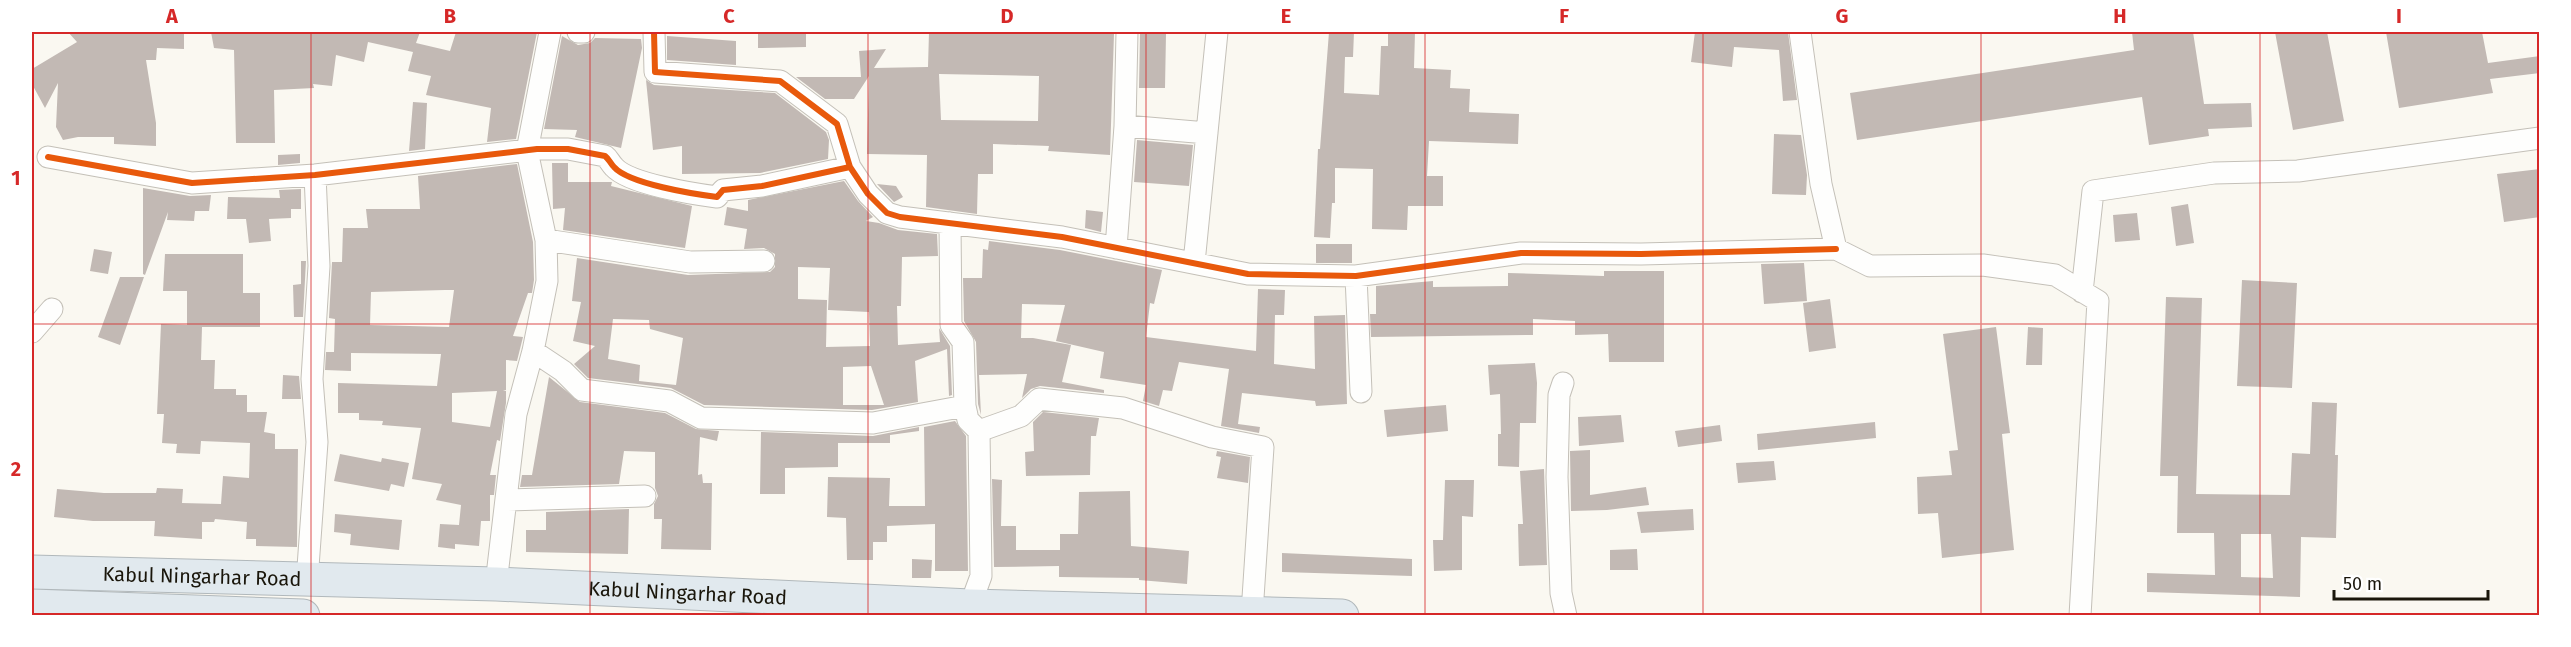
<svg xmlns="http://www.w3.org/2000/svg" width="2571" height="647" font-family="'Fira Sans',sans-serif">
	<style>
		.building { fill: #c2b9b4; fill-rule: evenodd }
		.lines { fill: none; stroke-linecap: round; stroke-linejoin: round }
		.street-casing { stroke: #c4c0b8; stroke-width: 23 }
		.highway-casing { stroke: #b1b8bb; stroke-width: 35 }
		.street { stroke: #fefefd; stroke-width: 21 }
		.highway { stroke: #e1e9ee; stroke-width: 33 }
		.cycleway-casing { stroke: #fff; stroke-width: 10 }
		.cycleway { stroke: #e8590c; stroke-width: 6 }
		.grid { fill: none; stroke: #d62828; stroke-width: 1.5; stroke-opacity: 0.55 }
		.labels { text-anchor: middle; stroke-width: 5; stroke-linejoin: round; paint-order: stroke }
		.street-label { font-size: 20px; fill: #1a160b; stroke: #fff }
		.neatline { fill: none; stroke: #d62828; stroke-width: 2 }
		.grid-label { font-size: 20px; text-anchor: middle; font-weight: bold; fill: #d62828 }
	</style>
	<rect width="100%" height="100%" fill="#faf8f1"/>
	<path class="building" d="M68,32H184V49L157,48L156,60H146L156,123V146L114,144V137H78L63,140L56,127L58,83L45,108L32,84V69L77,42Z
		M211,32H420L416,43L450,51L456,32H537L516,139L487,142L491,108L426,95L431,76L408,71L413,52L368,42L364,62L336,55L332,86L313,84L314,88L274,90L275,143H236L234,50L214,48Z
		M758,32H806V47L758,48Z
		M929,32L1114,34L1110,155L1048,151L1049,146L993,144V174H978L977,214L926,207L927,155L867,154L869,76L854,99H825L796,77H861L859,51L886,49L874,68L928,67ZM939,74L1039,76L1038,121L941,120Z
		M1329,32H1354L1353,57H1345L1344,93L1379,95L1381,46H1388V32H1415L1414,68L1451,70L1450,88L1470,89L1469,112L1519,114L1518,144L1429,141L1427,176H1443V206H1408L1407,230L1372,229L1373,169L1335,168V203H1332L1330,238L1314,237L1318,149H1320Z
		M1695,32H1788L1797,100L1783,101L1779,50L1734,47L1732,67L1691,62Z
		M2132,32H2193L2204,104L2251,103L2252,127L2208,129L2209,136L2149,145L2142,97L1857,140L1850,93L2134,50Z
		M2275,32H2327L2344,121L2293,130Z
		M2386,32H2482L2488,63L2540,56V73L2490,79L2493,93L2399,108Z
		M1140,34H1166L1165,88H1139Z
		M562,36L578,45L590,43L595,38L641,39L642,48L621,148L575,137L577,130L544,129Z
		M667,36L736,41V65L667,60Z
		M646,80L654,85L775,93L826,132L829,140L828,159L760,173L682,174V146L653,150Z
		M413,102L427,103L425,149L409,151Z
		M1774,134L1801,135L1807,175L1806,195L1772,194Z
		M1137,140L1193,145L1189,186L1134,182Z
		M300,154V163L278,165V155Z
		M552,163H568V182H612L611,186L692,206L685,248L563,230L565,208L553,209Z
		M517,164L533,242L534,280L532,293H528L513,336L523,337L517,361L506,360V390L503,391H506V403L500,441L497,440L490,475H496L494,495H490V521H481L479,546L455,544V549L438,547L440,524L459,525L461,505L436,500L442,484L412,479L421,428L382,425L383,421L359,420V413H338V383L437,386L441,354L351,353V371L325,370L326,352H334L335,319L329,318L332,262H342L343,228H368L366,209H420L418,176ZM445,290H454L449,327L370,325L371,292ZM497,391L490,427L452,422V393Z
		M2540,169V217L2504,222L2497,174Z
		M844,181L858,201L873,217L866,221L879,223L898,230L937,234L938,256L902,257L901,306H897L898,345L940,342L939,328L950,346L952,395L949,396L947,349L915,361L918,402L872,410L704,405L671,388L588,378L574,364L595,346L573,341L581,302L572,301L577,258L688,275L770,272L775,267V254L764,248L744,249L747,229L724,225L727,207L748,211V200ZM798,267L830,268L828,310L869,312L870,346L826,347L827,300L798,299ZM613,319L649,320L650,329L683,338L676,385L639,381L640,365L608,359ZM871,366L884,405H843V367Z
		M877,184L896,186L903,197L894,202Z
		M143,188L190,196L211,195L209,211H195L194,221L167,220L168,212L145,275L143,274Z
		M301,189V209H291V218L269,219L271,241L249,243L246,219H227L228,197L280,198L279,190Z
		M2188,204L2194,243L2176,246L2171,207Z
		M1086,210L1103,212L1101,232L1085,228Z
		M2137,213L2140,240L2115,242L2113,215Z
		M989,241L1060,250L1162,270L1154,304L1150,303L1146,337L1256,351L1258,289L1285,290L1284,315H1275L1274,364L1315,369L1314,316L1345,315L1347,404L1316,406L1315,401L1242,393L1238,424L1260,427L1259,433L1221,426L1229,369L1179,362L1172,391L1163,390L1159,406L1143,401L1146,385L1100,378L1104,352L1056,341L1065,305L1022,304L1021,338H1033L1071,345L1062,382L1104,390V393L1040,386L1031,389L1022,398L1027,374L979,375L981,415L978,404L976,342L964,321L963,278H982L983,249L988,250Z
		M1316,244H1352V263H1316Z
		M94,249L112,252L108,274L90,271Z
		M165,254H243V293H260V327H202L201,360H215L214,389H236V395H247V412H267L264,432L275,434V449H298L297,547L256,546V539H246L247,522L215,519L214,522H202V539L154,536L155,521H93L54,517L57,489L104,493H156L157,488L183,489L182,503L221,504L223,476L249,478L250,443L201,441L200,454L176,453L177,444L162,443L164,414H157L161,324L187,325V291H163Z
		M301,261H306L303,317H294L293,285L301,284Z
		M1804,263L1807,301L1764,304L1761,264Z
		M1604,271H1664V362H1609L1608,334L1575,335V321L1533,319V335L1371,337L1370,314H1376V286L1433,281V287L1508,286V273L1604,276Z
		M120,277H144L120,345L98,337Z
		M2242,280L2297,283L2292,388L2237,386Z
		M2166,297L2202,298L2196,494L2290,495L2292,453L2310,454L2312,402L2337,403L2335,455H2338L2336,538L2301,537L2300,597L2147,592V573L2215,575L2214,533H2177L2178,476H2160ZM2241,534H2271L2273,578L2241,577Z
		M1830,299L1836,348L1809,352L1803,303Z
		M1996,327L2010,433L2002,434L2014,550L1942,558L1938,513L1918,514L1917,477L1952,475L1949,451L1958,450L1943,334Z
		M2028,327L2043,328L2042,365H2026Z
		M1535,363L1537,383L1536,423H1520L1519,467L1498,466V434H1501L1500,394L1490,395L1488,365Z
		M283,375L299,376L301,399H282Z
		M549,377L580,402L665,413L696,429L719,431L717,441L700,437L698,475L702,474L703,483H712L711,550L661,549L662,519H654V504L658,496L655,488V452L624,451L619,484L520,487L522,475H532Z
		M1446,405L1448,431L1387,437L1384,410Z
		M1043,412L1099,418L1096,436H1091L1090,475L1026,476L1025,452L1034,451L1033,422Z
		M1621,415L1624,442L1579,446L1578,417Z
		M955,421L966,436L968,571H935V524L887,526V542H873V560H847L846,518L827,517L828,477L890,478L889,506H925L924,427Z
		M1875,422L1876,438L1758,450L1757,434Z
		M1720,425L1722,441L1678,447L1675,431Z
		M919,427V431L890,435V443H838V467L785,468V494H760L761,432L873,436Z
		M1590,450V495L1646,487L1649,505L1607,510L1571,511L1570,451Z
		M1217,451L1250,457L1248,483L1217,478L1221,457L1216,456Z
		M340,454L381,462L382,458L409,463L404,487L391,484L389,491L334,481Z
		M1774,461L1776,480L1738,483L1736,463Z
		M1544,469L1547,565L1519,566L1518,524H1523L1520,471Z
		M992,479L1002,480L1001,526H1016V550H1060V534H1078L1079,492L1130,491L1131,546L1189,551L1187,584L1139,580V578L1059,577V566L994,567Z
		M1445,480H1474L1473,517L1462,516V570L1434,571L1433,540H1443Z
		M629,509L628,554L526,552V530H546V512Z
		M1693,509L1694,530L1641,533L1637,512Z
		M335,514L402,520L399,550L350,545L351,534L334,532Z
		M1637,549L1638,570H1610V550Z
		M1282,553L1412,559V576L1282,572Z
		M912,559L932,560L931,578H912Z"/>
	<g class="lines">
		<defs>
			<path id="street" d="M578,32H584
				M654,32L655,72L780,81L837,124L850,167L868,194L887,213L900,217L1062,237L1248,274L1356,276L1521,253L1641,254L1836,249
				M1800,32L1821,184L1836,249L1870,266L1983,265L2055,275L2098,301L2080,616
				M1125,126L1207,133
				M48,157L192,183L315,175L537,149H568L605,156C609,159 610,163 614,167C629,184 694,194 717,197L723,190L762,186L850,167
				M950,223L951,325L963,342L965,406L968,420L979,431L981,576L970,606
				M546,240L690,262L764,261
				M1116,248L1125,126L1127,32
				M1194,263L1217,32
				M1356,276L1361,392
				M2082,292L2093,191L2214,173L2298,171L2540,138
				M32,332L52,309
				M533,351L563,371L582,390L669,401L701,418L873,423L965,406
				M1563,383L1559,395L1557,477L1561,593L1566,616
				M979,431L1021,416L1039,399L1123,408L1212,437L1263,447L1252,613
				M506,500L645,496
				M307,581L317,442L312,379L319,266L315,175
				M496,584L516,414L533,351L547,281L546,240L527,151L550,32"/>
			<g id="highway">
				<path id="s1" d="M32,572L496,584L970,606L1342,616"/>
				<path d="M32,606L303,616"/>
			</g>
		</defs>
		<use href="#street" class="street-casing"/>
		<use href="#highway" class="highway-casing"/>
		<use href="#street" class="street"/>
		<use href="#highway" class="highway"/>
		<defs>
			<path id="cycleway" d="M654,32L655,72L780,81L837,124L850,167L868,194L887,213L900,217L1062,237L1248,274L1356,276L1521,253L1641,254L1836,249
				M48,157L192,183L315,175L537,149H568L605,156C609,159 610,163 614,167C629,184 694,194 717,197L723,190L762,186L850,167"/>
		</defs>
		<use href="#cycleway" class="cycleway-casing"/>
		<use href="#cycleway" class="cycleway"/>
	</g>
	<path class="grid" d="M311,32V616M590,32V616M868,32V616M1146,32V616M1425,32V616M1703,32V616M1981,32V616M2260,32V616M32,324H2540"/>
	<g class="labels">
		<g class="street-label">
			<text dy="7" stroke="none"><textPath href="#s1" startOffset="170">Kabul Ningarhar Road</textPath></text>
			<text dy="7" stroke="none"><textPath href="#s1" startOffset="656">Kabul Ningarhar Road</textPath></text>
		</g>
	</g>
	<rect width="2571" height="647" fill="none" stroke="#ffffff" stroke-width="66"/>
	<path d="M2334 590v9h154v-9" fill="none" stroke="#1a160b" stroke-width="3"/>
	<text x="2343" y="590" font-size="18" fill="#1a160b" stroke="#ffffff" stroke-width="4.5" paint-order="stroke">50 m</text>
	<rect x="33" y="33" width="2505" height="581" class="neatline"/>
	<g class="grid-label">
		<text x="172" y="23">A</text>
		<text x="450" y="23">B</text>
		<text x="729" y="23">C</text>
		<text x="1007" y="23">D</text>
		<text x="1286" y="23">E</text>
		<text x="1564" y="23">F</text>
		<text x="1842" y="23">G</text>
		<text x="2120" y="23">H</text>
		<text x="2399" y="23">I</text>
		<text x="16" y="185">1</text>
		<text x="16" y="476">2</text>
	</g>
</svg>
